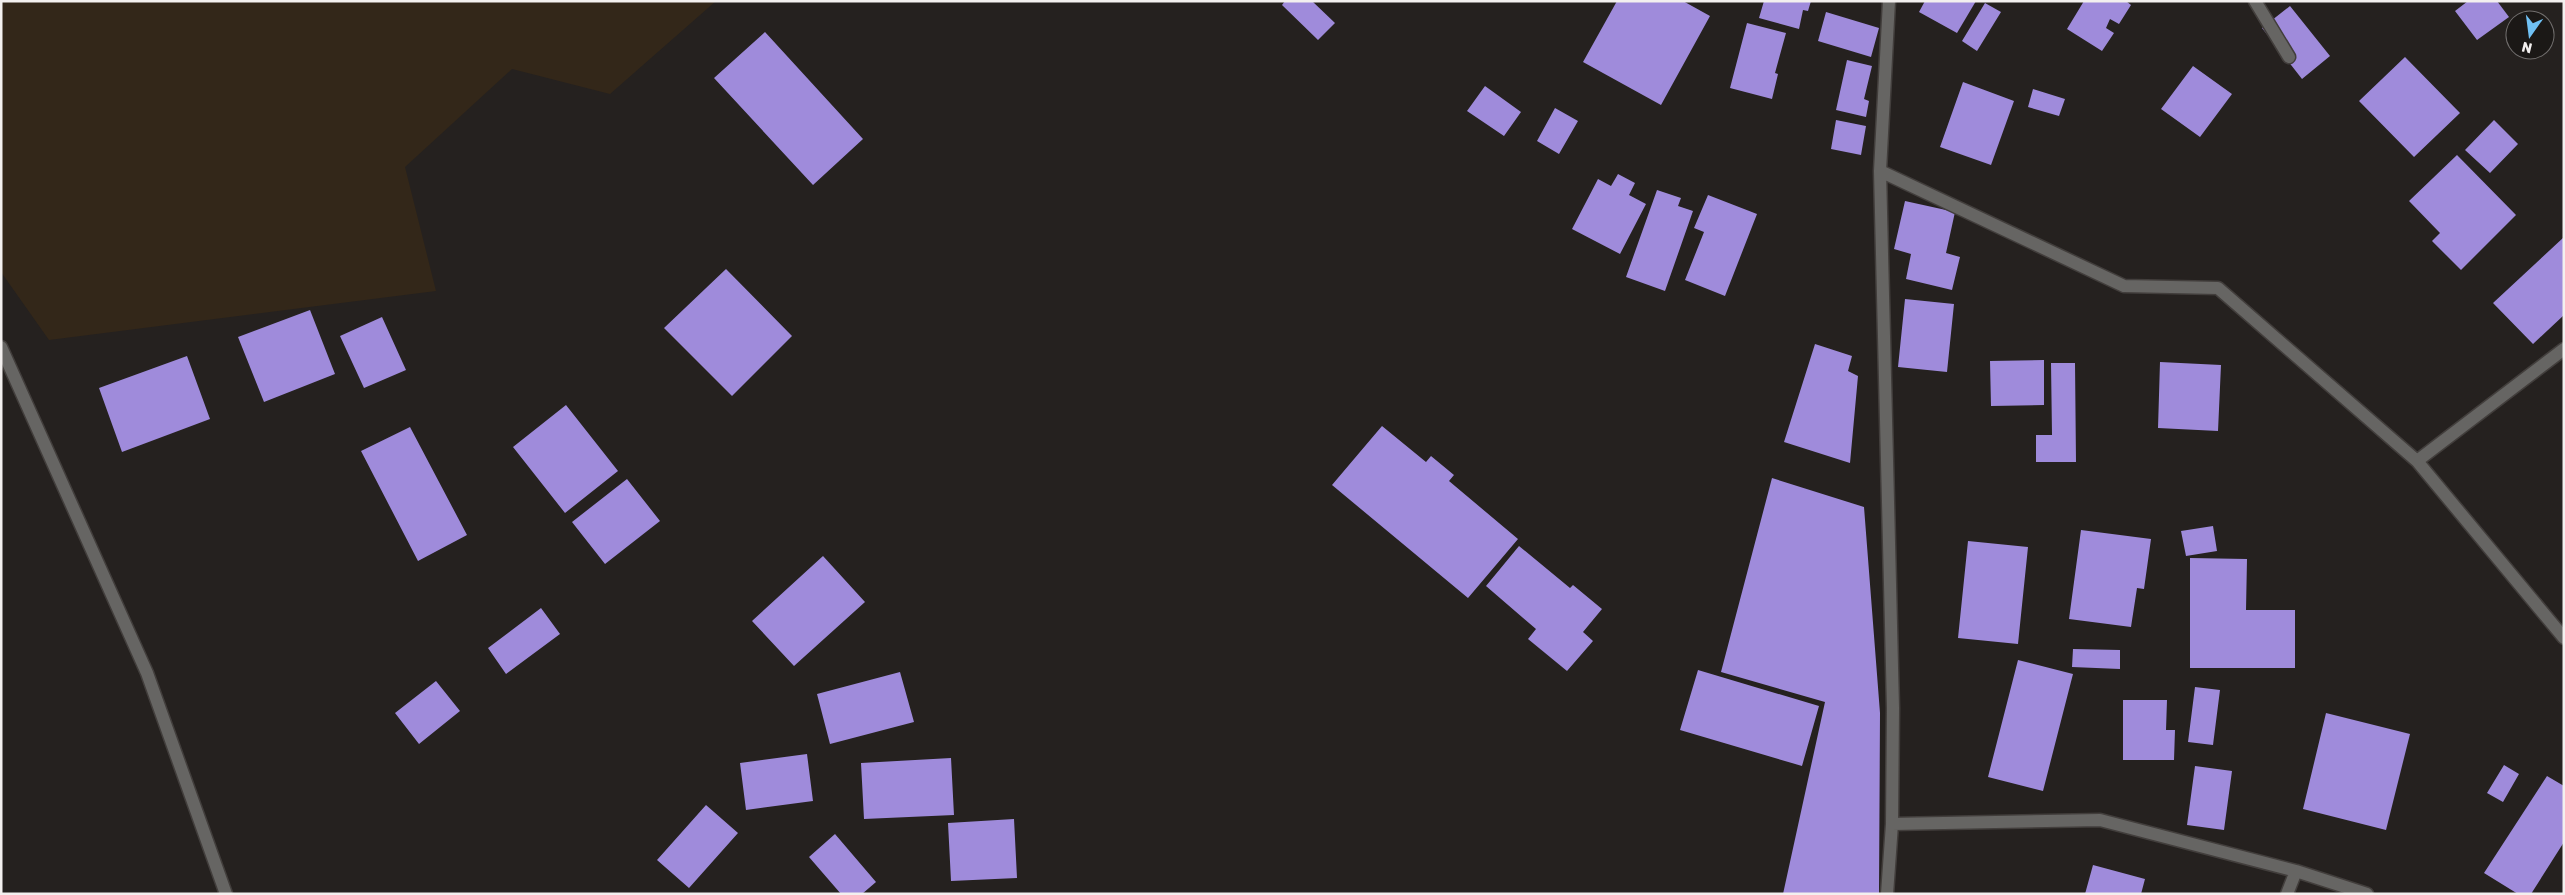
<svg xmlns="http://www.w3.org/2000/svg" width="2565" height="895" font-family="Rubik,sans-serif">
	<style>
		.education { fill: #332719 }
		.building { fill: #9f8bdb }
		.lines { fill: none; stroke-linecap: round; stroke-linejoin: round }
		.minor-casing { stroke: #423e3c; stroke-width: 15 }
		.minor { stroke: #666563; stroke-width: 12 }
	</style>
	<rect width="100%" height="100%" fill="#25211f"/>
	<path class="education" d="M1,1H716L610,94L512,69L405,167L436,291L49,340L1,272Z"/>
	<path class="building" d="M1285,1H1312L1335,23L1318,40L1282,5Z
		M1617,1H1683L1710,16L1661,105L1583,62Z
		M1764,1H1811L1808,11L1803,10L1799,29L1759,18Z
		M1925,1H1976L1957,33L1919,12Z
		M2084,1H2126L2131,5L2119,24L2110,19L2106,28L2114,33L2102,51L2067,29Z
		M2468,1H2497L2509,17L2477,40L2455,11Z
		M1985,3L2001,12L1977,51L1962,41Z
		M2290,6L2330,56L2302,79L2262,28Z
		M1826,12L1879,28L1871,57L1818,41Z
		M1747,23L1786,33L1775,73L1778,74L1772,99L1730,88Z
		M765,32L863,139L813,185L714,78Z
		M2405,57L2460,113L2414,157L2359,101Z
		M1847,60L1872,66L1864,99L1869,101L1866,117L1836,110Z
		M2193,66L2232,94L2200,137L2161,109Z
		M1963,82L2014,101L1991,165L1940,147Z
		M1485,86L1521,112L1504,136L1467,111Z
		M2033,89L2065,99L2059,116L2028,107Z
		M1555,108L1578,121L1559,154L1537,141Z
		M1836,120L1866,126L1861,155L1831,149Z
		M2494,120L2518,144L2490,173L2465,150Z
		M2457,155L2516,215L2461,270L2432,241L2440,233L2409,201Z
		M1618,174L1635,183L1629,195L1646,204L1620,254L1572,229L1598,179L1611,186Z
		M1657,190L1681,198L1678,206L1693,211L1665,291L1626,277Z
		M1708,195L1757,214L1725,296L1685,280L1704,232L1694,228Z
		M1905,201L1955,212L1946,253L1960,257L1952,290L1906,279L1911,254L1894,249Z
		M2564,237V315L2533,344L2493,303Z
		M726,269L792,336L732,396L664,328Z
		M1905,299L1954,304L1947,372L1898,367Z
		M310,310L335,374L264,402L238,337Z
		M382,317L406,370L364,388L340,336Z
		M1815,344L1852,356L1848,371L1858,376L1850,463L1784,442Z
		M187,356L210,419L122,452L99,388Z
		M2044,360V405L1991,406L1990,361Z
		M2160,362L2221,365L2218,431L2158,428Z
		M2051,363H2075L2076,462H2036V435H2052Z
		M566,405L618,471L565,513L513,447Z
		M1382,426L1426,462L1431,456L1454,475L1449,481L1518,539L1468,598L1332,485Z
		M410,427L467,535L418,561L361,451Z
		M1772,478L1864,507L1880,713L1879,894H1783L1825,702L1721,672Z
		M627,479L660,521L605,564L572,522Z
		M2213,526L2217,551L2186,556L2181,531Z
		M2081,530L2151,539L2144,589L2137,588L2131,627L2069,619Z
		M1968,541L2028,547L2018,644L1958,638Z
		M1519,546L1570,588L1573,585L1602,609L1583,632L1593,641L1567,671L1528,639L1536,629L1486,586Z
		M823,556L865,602L794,666L752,621Z
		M2190,558L2247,559L2246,610H2295V668H2190Z
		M541,608L560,634L506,674L488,648Z
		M2073,649L2120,650V669L2072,667Z
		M2018,660L2073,674L2043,791L1988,777Z
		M1698,670L1819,706L1802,766L1680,730Z
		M900,672L914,722L830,744L817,694Z
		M436,681L460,711L419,744L395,713Z
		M2195,687L2220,690L2213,745L2188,742Z
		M2123,700H2167L2166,730H2175L2174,760H2123Z
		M2326,713L2410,734L2386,830L2303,809Z
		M807,754L813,801L746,810L740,763Z
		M951,758L954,815L864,819L861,763Z
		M2504,765L2519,774L2503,802L2487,793Z
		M2195,766L2232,771L2224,830L2187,825Z
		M2547,776L2564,786V842L2531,894H2518L2484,873Z
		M706,805L738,833L689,888L657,860Z
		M1014,819L1017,878L951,881L948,823Z
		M835,834L876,882L862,894H841L809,857Z
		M2093,865L2145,879L2141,894H2085Z"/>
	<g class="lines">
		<defs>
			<path id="minor" d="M2255,1L2289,57
				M1880,171L2124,286L2218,288L2417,461L2564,638
				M1,347L147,673L226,894
				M2417,461L2564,349
				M1892,824L2100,820L2296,871L2367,894
				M1887,894L1892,824L1893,708L1880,171L1889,1
				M2287,894L2296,871"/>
		</defs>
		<use href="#minor" class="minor-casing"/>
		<use href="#minor" class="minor"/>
	</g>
	<rect width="2565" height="895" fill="none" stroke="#f3f0ef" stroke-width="5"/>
	<g transform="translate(2530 35) rotate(194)"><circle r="24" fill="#1b1816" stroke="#716e6d"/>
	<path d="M0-4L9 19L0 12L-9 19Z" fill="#70c1f4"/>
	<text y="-8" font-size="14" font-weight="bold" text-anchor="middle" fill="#f3f0ef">N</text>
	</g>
</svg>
